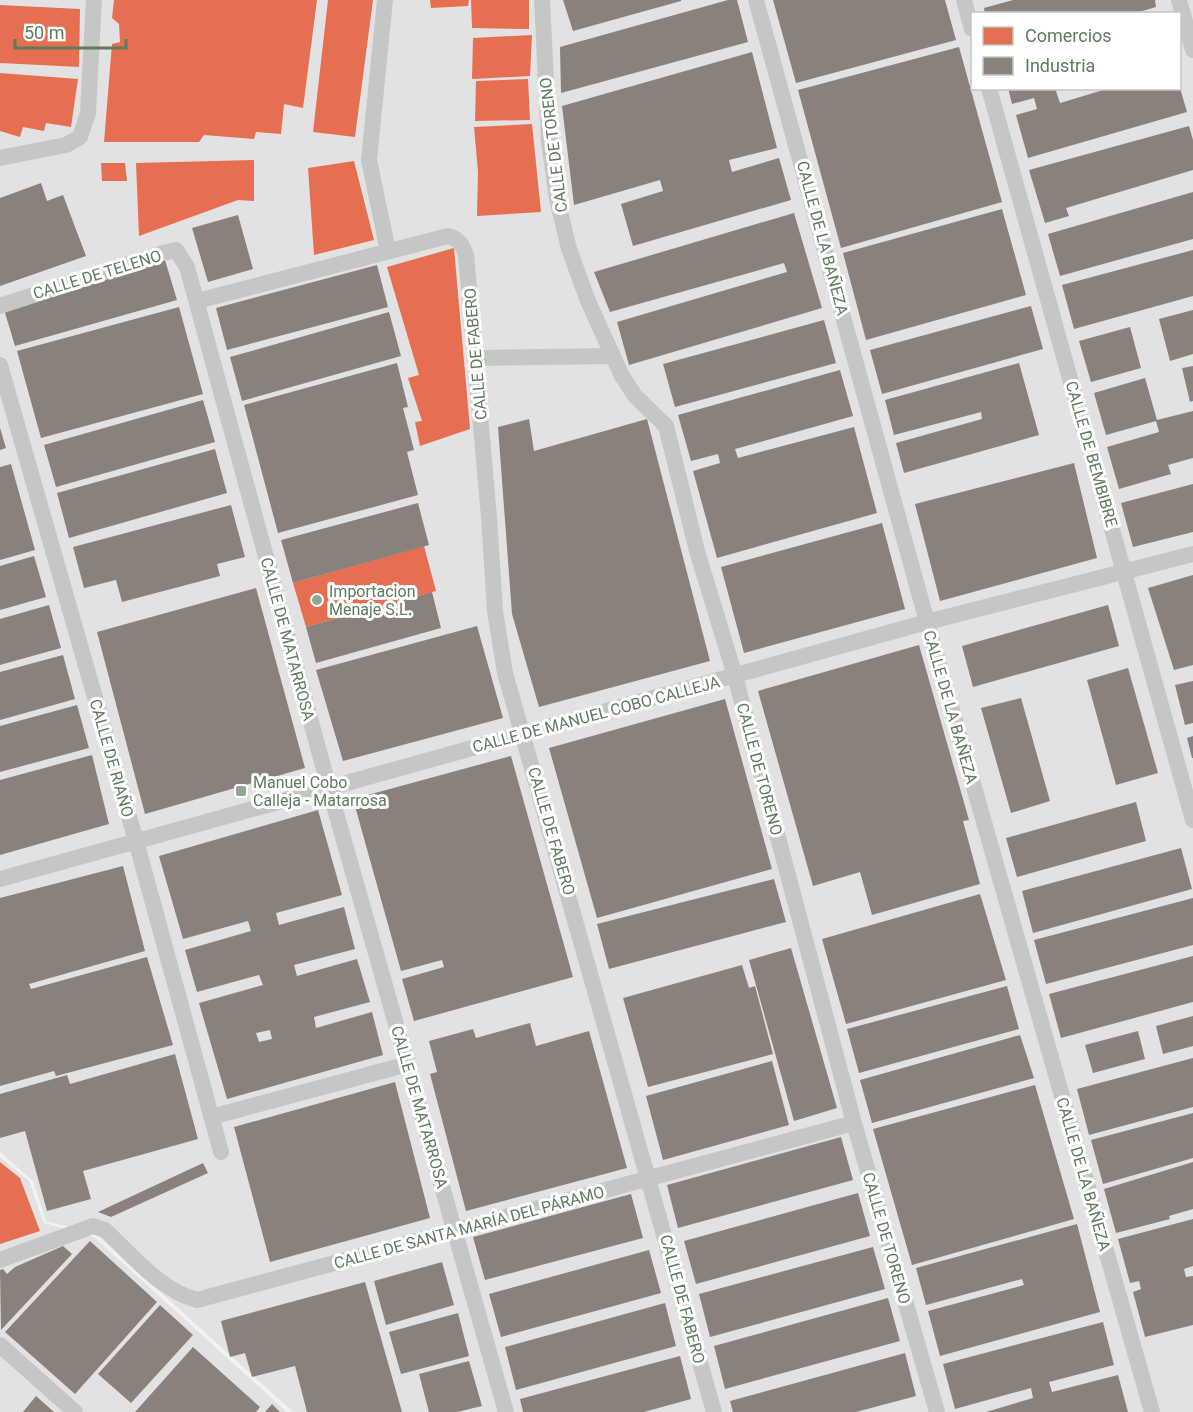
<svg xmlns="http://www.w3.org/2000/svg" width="1193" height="1412" font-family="Roboto,sans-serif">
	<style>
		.built { fill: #e3e2e2; fill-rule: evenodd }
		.shops { fill: #e76f51 }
		.industry { fill: #8a817c; fill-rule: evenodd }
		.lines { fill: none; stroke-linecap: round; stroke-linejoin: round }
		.minor { stroke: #c5c7c5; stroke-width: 16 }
		.poi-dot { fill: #93a492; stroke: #fff; stroke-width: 2 }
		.labels { text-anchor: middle; stroke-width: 6; stroke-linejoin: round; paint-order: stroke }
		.street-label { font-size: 16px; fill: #5f7b5e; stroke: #fff }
		.poi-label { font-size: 16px; fill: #5f7b5e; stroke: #fff; text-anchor: start }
	</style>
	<rect width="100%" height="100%" fill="#f3f1f2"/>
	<path class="built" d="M0,0H1193V1412H293L96,1234L46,1221L33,1181L0,1152ZM972,14H1180V88H972Z
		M0,1157L29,1181L44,1223L94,1237L287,1412H0Z"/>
	<path class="shops" d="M114,0H317L303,108L284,104L281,134L256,132L254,139L204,135L199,142H104L112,44L120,42L119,24L112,18Z
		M328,0H373L355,137L313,132Z
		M430,0H469L468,6L431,8Z
		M471,0H529V29L472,28Z
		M0,5L80,9L79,67L0,63Z
		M532,35L530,76L472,79L473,38Z
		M0,73L78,79L71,127L46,123L44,131L23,127L20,137L0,131Z
		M528,79L530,120L475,121L476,81Z
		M532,124L541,212L477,216L478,172L474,127Z
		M254,160V201L238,200L139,236L136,163Z
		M354,161L374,240L314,255L308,168Z
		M101,163H125L127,181H102Z
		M454,248L470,429L420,446L415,422L422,421L408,378L419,375L387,267Z
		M424,546L436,591L306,627L293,583Z
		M0,1162L20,1178L40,1231L0,1244Z"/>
	<path class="industry" d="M563,0H681V1L573,31Z
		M728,0H737L748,42L561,93L560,47Z
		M773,0H945L956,40L796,83Z
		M1013,0H1155L1156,7L1132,14H985L984,8Z
		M959,47L1002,202L841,248L798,90Z
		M752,52L777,148L729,160L732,172L779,158L791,200L633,246L621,204L663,191L660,180L574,205L562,106Z
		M1008,88H1062L1056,91L1060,103L1110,88H1180L1187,112L1028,158L1016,115L1037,109L1034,98L1012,104Z
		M1189,126L1193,140V170L1066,208L1069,216L1045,223L1029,170Z
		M41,183L47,201L63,195L86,256L0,286V198Z
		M1193,192V239L1060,276L1048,234Z
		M1002,209L1026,295L866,340L843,253Z
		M794,213L822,308L629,365L617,322L787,272L784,263L610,312L594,272Z
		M238,215L253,269L208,282L192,228Z
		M1193,250V296L1074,329L1062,285Z
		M165,260L177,300L15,346L3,306Z
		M377,265L388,307L227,350L216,308Z
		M1031,306L1043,349L882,394L870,350Z
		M179,307L203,394L41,438L17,351Z
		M1193,310V354L1170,361L1159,319Z
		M389,312L401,356L242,401L230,357Z
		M824,320L836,363L675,407L663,364Z
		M1130,327L1141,368L1091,382L1079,341Z
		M397,363L408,407L403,408L414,450L407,452L418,495L278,533L244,405Z
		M1019,363L1039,435L904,473L896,443L982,419L981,412L894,435L885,400Z
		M1193,366V401L1190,402L1182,368Z
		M840,370L853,416L735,449L738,458L854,427L877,513L717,558L693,471L720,463L718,454L691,461L678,415Z
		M1145,378L1157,420L1193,411V458L1168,465L1171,474L1119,489L1107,447L1159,432L1156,421L1106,435L1094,393Z
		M203,400L215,442L56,487L44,445Z
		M529,419L534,451L647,419L710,661L539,707L512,614L498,427Z
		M0,428L6,448L0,450Z
		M215,449L227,493L69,538L57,493Z
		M1074,463L1097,558L940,601L915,504Z
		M11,464L35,550L0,560V467Z
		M1193,484V532L1133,547L1121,503Z
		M418,503L429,545L293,583L281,540Z
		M231,505L245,557L217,564L220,576L122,602L116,580L84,588L73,547Z
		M882,523L905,609L744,653L721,567Z
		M34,556L46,597L0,610V566Z
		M1193,575V665L1174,670L1148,588Z
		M256,588L305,768L145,814L97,632Z
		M432,592L441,628L316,663L306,627Z
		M49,605L61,648L0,665V619Z
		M1108,605L1119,646L973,687L962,646Z
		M477,626L503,718L343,761L316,670Z
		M919,645L969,820L963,821L980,884L872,915L860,872L813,886L758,691Z
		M63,655L75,699L0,720V672Z
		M1128,668L1158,773L1116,785L1087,680Z
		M1193,681V723L1185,725L1175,685Z
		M1021,698L1050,801L1011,813L981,708Z
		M725,699L772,869L597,918L549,748Z
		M77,705L89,748L0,772V726Z
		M1193,736V758H1192L1187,738Z
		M92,755L109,824L0,855V780Z
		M511,756L573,977L414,1021L402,979L444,967L442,960L401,971L353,799Z
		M1136,802L1146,841L1017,877L1006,838Z
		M318,810L342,895L276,913L279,925L344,907L355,949L294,965L297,976L357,959L370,1002L314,1017L316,1028L372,1012L383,1055L227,1099L199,1003L263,985L259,975L197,992L185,950L251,931L248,921L183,939L159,856ZM270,1030L272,1039L259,1042L256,1033Z
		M1181,848L1192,889L1033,933L1022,891Z
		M123,866L145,951L29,984L31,989L147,957L173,1045L56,1076L54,1071L0,1086V898Z
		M774,879L786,922L609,969L597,924Z
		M980,894L1006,980L846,1024L822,939Z
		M1193,898V945L1046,984L1034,940Z
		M791,948L837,1108L794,1121L749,960Z
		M1193,956V1002L1061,1038L1049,994Z
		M742,965L749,988L755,986L773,1054L648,1087L623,998Z
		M1007,986L1019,1029L859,1073L847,1029Z
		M1193,1016V1046L1163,1054L1156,1026Z
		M530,1023L536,1046L589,1031L627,1168L466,1211L430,1074L437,1072L429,1041L473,1029L476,1038Z
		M1138,1031L1145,1059L1093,1073L1085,1045Z
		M1020,1035L1034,1078L872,1123L860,1080Z
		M175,1054L198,1139L83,1171L91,1199L47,1211L25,1131L0,1138V1094L67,1075L70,1084Z
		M1193,1058V1107L1089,1135L1077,1089Z
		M772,1061L789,1125L663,1160L646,1096Z
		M395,1082L430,1218L270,1262L234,1127Z
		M1035,1085L1074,1219L912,1265L873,1129Z
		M1193,1113V1158L1103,1184L1091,1140Z
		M841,1137L853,1180L678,1228L667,1185Z
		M1193,1162V1209L1169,1216L1170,1219L1116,1233L1104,1189Z
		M203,1163L208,1173L111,1217L98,1212Z
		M858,1193L870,1236L696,1284L684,1241Z
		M631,1194L643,1238L485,1280L473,1237Z
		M1193,1219V1266L1184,1269L1186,1277L1193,1276V1325L1145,1337L1133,1292L1141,1289L1139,1281L1130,1283L1118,1239Z
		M1077,1224L1100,1312L940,1356L928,1311L1024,1285L1022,1279L926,1305L916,1268Z
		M90,1241L157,1302L75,1394L5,1332Z
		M63,1246L72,1254L1,1330L0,1270L3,1269L7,1274L15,1267Z
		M873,1247L885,1289L710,1337L699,1294Z
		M649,1250L661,1293L501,1337L489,1294Z
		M442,1262L454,1305L386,1325L374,1281Z
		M365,1282L402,1412H307L295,1366L252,1377L245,1353L230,1357L221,1321Z
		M888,1298L900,1341L725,1389L714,1346Z
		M665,1303L676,1346L516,1390L505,1347Z
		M160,1305L193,1335L131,1403L98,1374Z
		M458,1313L469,1356L401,1374L389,1332Z
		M1103,1322L1114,1365L1049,1382L1052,1392L1118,1375L1128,1412H986L1033,1398L1031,1388L955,1409L943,1364Z
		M193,1347L260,1407L256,1412H135Z
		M905,1353L916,1396L856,1412H733L730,1401Z
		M680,1356L691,1399L644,1412H523L520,1399Z
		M469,1361L482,1406L457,1412H429L419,1374Z
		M36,1396L54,1412H23Z
		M272,1404L280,1412H265Z"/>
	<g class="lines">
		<path class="minor" d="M385,0L369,160L388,251
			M542,0L549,142L557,199L569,249L588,301L622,376L635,396L666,426L697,551L735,676L854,1123L937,1412
			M756,0L927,622L1152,1412
			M964,0L972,29
			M1179,0L1193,50
			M989,88L1193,820
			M0,158L66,145L80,137L88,113L94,0
			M197,301L448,236C459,239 462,244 466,255L489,517L495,611L505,673L714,1412
			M0,306L163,253L176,250L187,267L329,788L506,1412
			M475,358L613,356
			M0,365L136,841L221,1152
			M0,879L927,622L1193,554
			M211,1117L408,1064
			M0,1260L93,1226L105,1230C132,1255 161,1291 197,1300L854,1123
			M0,1345L75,1412"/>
	</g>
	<g class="poi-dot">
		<circle cx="317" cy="600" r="6"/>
		<rect x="235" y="785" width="12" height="12" rx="3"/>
	</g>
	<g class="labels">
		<g class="street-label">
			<text transform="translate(553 145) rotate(-97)" y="6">CALLE DE TORENO</text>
			<text transform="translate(823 238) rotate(75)" y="6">CALLE DE LA BAÑEZA</text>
			<text transform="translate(97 274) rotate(-17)" y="6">CALLE DE TELENO</text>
			<text transform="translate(475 354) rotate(-95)" y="6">CALLE DE FABERO</text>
			<text transform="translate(1092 454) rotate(74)" y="6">CALLE DE BEMBIBRE</text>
			<text transform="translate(288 639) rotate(75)" y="6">CALLE DE MATARROSA</text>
			<text transform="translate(951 707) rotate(74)" y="6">CALLE DE LA BAÑEZA</text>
			<text transform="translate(596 714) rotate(-15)" y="6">CALLE DE MANUEL COBO CALLEJA</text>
			<text transform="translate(112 758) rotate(74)" y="6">CALLE DE RIAÑO</text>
			<text transform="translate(760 769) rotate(75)" y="6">CALLE DE TORENO</text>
			<text transform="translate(552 831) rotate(74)" y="6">CALLE DE FABERO</text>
			<text transform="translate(420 1107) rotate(74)" y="6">CALLE DE MATARROSA</text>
			<text transform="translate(1084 1174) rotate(74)" y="6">CALLE DE LA BAÑEZA</text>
			<text transform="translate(469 1227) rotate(-15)" y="6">CALLE DE SANTA MARÍA DEL PÁRAMO</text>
			<text transform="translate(887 1238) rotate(74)" y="6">CALLE DE TORENO</text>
			<text transform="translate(683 1299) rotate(75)" y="6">CALLE DE FABERO</text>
		</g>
		<g class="poi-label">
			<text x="329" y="597">Importacion<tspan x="329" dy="18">Menaje S.L.</tspan></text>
			<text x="253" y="788">Manuel Cobo<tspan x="253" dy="18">Calleja - Matarrosa</tspan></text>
		</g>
	</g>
	<rect x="971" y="12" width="210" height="78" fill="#ffffff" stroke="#bfcabf" stroke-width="1.5"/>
	<rect x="983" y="27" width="30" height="18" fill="#e76f51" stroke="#bfcabf" stroke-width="1.5"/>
	<text x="1025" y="42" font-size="18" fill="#5f7b5e">Comercios</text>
	<rect x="983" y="57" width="30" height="18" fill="#8a817c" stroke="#bfcabf" stroke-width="1.5"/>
	<text x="1025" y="72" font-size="18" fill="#5f7b5e">Industria</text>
	<path d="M15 39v9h111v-9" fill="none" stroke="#5f7b5e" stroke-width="3"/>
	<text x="24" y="39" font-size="18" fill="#5f7b5e" stroke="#ffffff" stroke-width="4.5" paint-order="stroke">50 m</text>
</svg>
